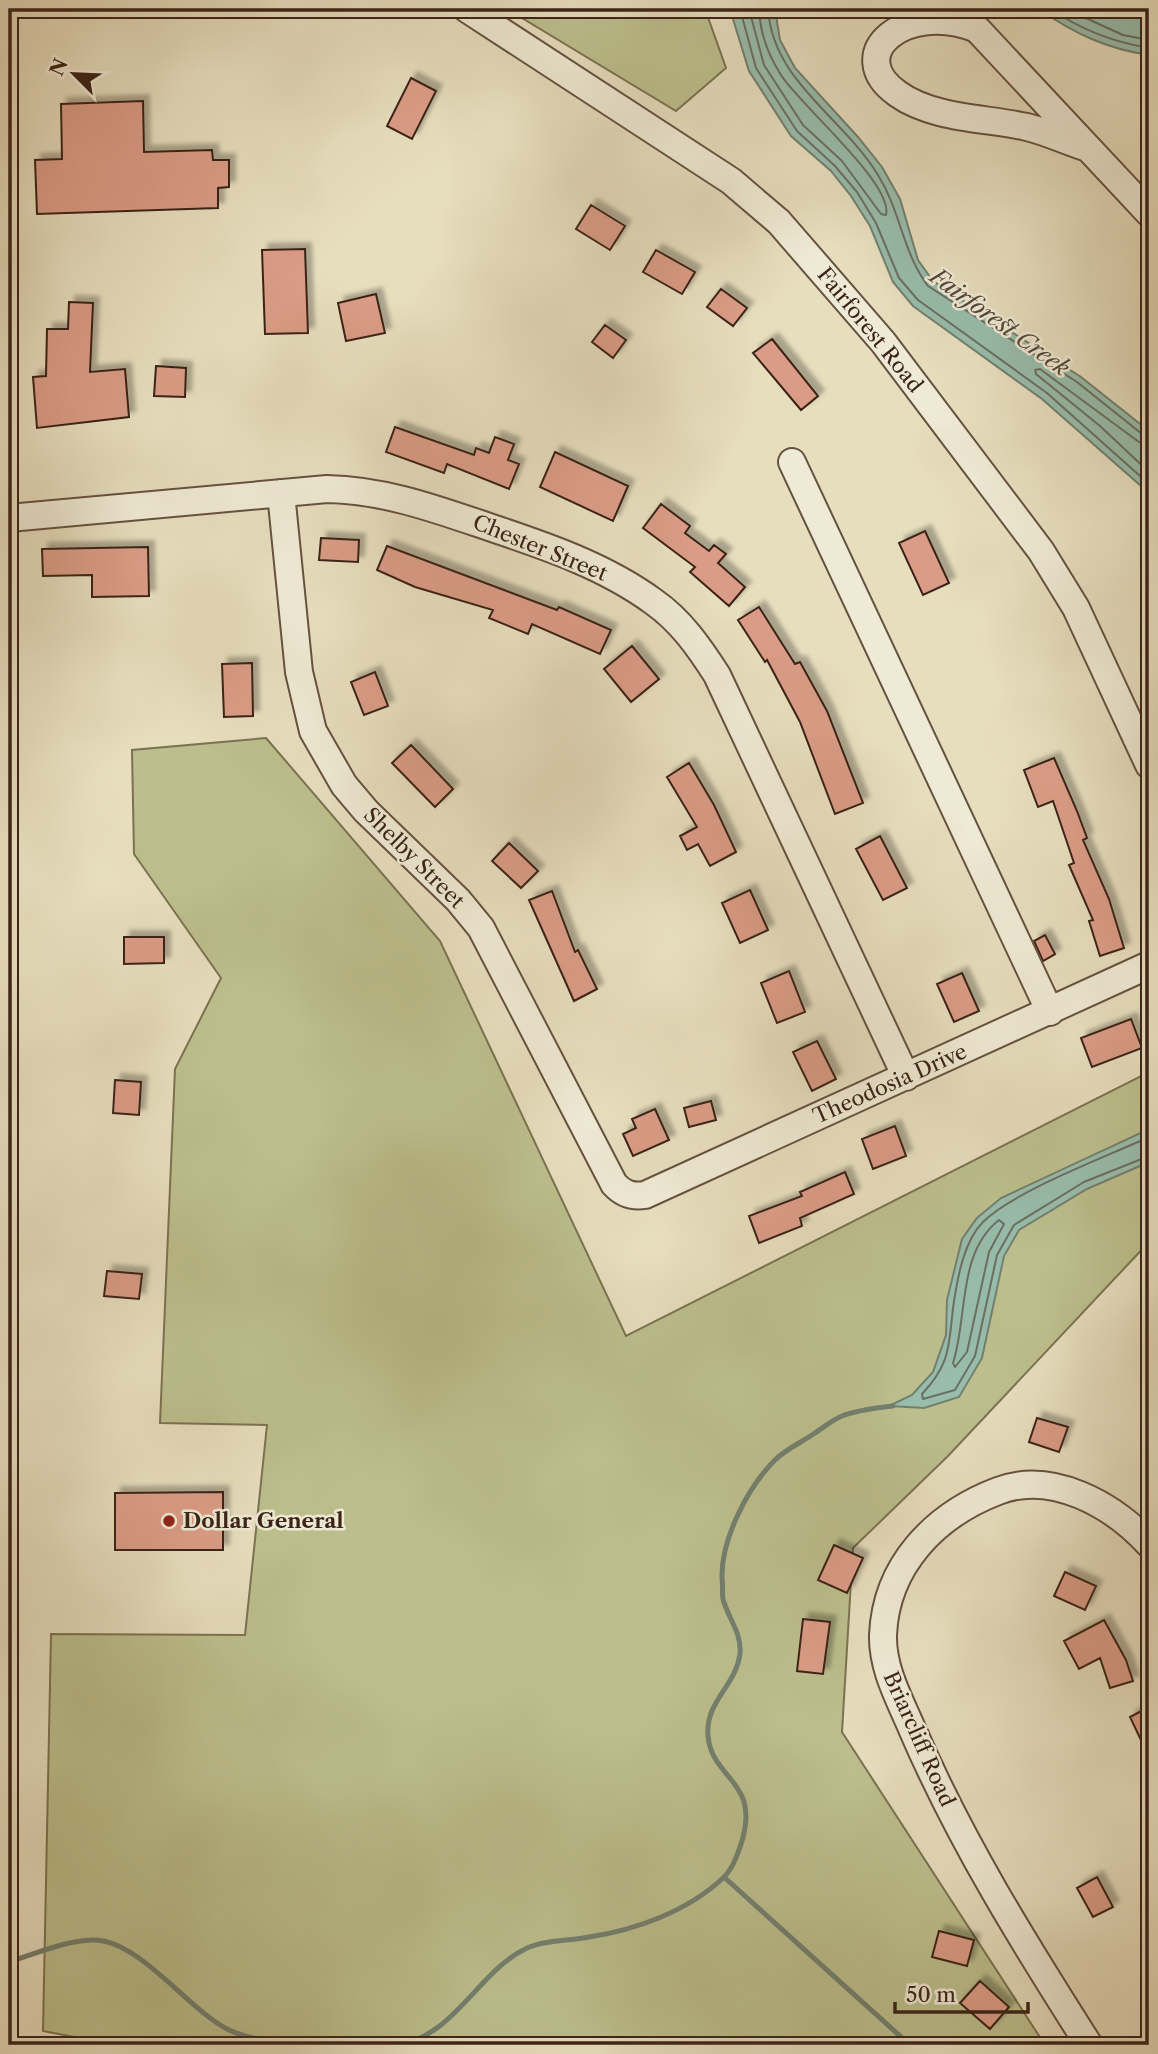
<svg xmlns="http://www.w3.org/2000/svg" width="1158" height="2054" font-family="'Libre Caslon Text',serif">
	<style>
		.green { fill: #bcbf8d; stroke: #7c7252; stroke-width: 2 }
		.water { fill: #98bdac; stroke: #738070; stroke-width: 2 }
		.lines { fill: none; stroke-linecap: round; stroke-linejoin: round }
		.shore { stroke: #6a7062; stroke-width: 2 }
		.stream { stroke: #738070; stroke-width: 5 }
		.building { fill: #da9c86; stroke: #3b2417; stroke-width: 2; filter: url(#shadow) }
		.minor-casing { stroke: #665241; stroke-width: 30 }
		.minor { stroke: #efead5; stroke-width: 26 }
		.poi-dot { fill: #8f2418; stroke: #efead5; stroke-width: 2.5 }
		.labels { text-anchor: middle; stroke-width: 5; stroke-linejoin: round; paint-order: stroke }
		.street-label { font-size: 21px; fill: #3b2417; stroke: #efead5 }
		.poi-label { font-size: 21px; font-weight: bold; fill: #3b2417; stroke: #efead5; text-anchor: start }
		.water-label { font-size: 23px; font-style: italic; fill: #524a3c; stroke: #efead5 }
	</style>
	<defs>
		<filter id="shadow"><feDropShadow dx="6" dy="-6" stdDeviation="2" flood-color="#0004"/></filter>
	</defs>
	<rect width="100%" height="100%" fill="#e7debe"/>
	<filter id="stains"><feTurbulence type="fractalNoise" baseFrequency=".00286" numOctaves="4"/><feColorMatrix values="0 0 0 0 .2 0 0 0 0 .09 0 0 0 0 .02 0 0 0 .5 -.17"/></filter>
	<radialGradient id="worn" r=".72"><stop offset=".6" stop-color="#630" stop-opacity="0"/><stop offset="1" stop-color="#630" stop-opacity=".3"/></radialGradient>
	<path class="green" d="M507,9H705L726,68L676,111Z
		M266,738L440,941L626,1336L1149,1072V1242L948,1456L853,1548L842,1732L1045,2045H116L43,2031L51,1634L245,1635L267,1425L160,1423L175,1069L221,978L134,854L132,750Z"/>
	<path class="water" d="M733,9H775L780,40L795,68L858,137L882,167L900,199L918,260L933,281L1081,377L1149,431V493L1042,399L913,306L893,282L870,226L851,196L831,171L791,136L749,71L733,19Z
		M1039,9H1149V55C1107,49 1073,33 1039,9Z
		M1149,1129V1162L1087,1189L1019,1230L1004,1256L982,1358L959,1397L924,1408L889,1406L912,1395L933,1372L946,1335L947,1300L962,1239L977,1218L1001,1198Z"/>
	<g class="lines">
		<path class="shore" d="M740,9L756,68L797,131L835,166L857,192L876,223L899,278L918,300L1047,393L1149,484
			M749,9L764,65L803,125L842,161L881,214L886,215C894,184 798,103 781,75C768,55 760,32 759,9
			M768,9C773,82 843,117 878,175C901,212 902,251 928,286L1077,382L1142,434L1149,436
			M1051,9C1081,30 1113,42 1149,48
			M1066,9L1123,35L1149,40
			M1149,444L1139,442L1040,369L1035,370L1036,374L1100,426L1149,472
			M1149,1137C1106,1157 1014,1191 983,1222C964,1241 958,1276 954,1301C948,1343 953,1361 922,1394L923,1399L955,1390L975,1356L997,1255L1014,1225L1084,1182L1149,1156
			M999,1220L1004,1224L989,1252L967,1352L955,1367L953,1363C968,1317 957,1253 999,1220Z"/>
		<path class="stream" d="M724,1877L910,2045
			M9,1962C35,1954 64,1941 92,1940C138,1938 188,2010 229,2030C263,2046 309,2042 346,2045
			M398,2045C456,2035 478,1971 527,1948C544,1940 570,1941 589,1937C636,1930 688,1911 723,1878C733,1869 738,1853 742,1841C760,1780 712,1780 708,1736C705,1701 736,1686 740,1654C742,1633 728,1618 723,1599C722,1593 723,1585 722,1578C721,1539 748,1487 775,1460C786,1449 802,1442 815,1433C823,1428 832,1420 842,1416C857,1410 877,1408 893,1406"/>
	</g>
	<path class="building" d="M411,78L436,91L412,139L387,126Z
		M143,101L144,152L212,150L213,160H229V187L218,188V208L37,214L35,160L62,159L61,104Z
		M591,205L625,226L610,250L576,229Z
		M305,249L308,333L265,334L262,250Z
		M656,250L695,272L682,294L643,272Z
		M721,289L747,308L733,326L707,307Z
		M376,294L385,333L346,341L338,303Z
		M69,302L93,303L90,372L125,369L129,417L37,428L33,377L46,376L47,329H68Z
		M605,325L626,340L613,358L592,342Z
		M772,339L818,396L801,410L753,353Z
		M156,366L186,368L185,397L154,396Z
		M395,427L474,455L476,448L489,453L495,437L514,444L508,460L519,464L509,489L447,464L444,473L386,452Z
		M555,452L628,486L613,521L540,487Z
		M661,504L690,526L685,533L709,551L714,545L726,554L718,563L745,587L729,606L690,572L695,567L643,528Z
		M925,531L949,583L923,595L899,543Z
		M321,538L359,540L358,562L319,560Z
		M387,546L557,610L559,607L611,630L600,654L532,624L528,634L489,618L493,610L415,587L377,570Z
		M148,547L149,596L92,597V575L43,576L42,549Z
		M759,607L795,664L800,662L827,711L863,803L835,814L800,722L767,660L765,662L738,620Z
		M632,646L659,679L631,702L604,669Z
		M252,663L253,716L224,717L222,664Z
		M375,672L388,706L364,715L351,682Z
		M411,745L453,789L435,807L392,763Z
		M1054,758L1077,811L1087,838L1083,840L1109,899L1124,948L1100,956L1089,921L1093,920L1069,865L1074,863L1053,801L1038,807L1024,770Z
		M689,763L714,805L736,852L710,866L698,844L687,850L680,836L697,827L667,777Z
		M880,836L907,888L883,900L856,849Z
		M509,843L538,871L521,888L492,861Z
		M750,890L768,930L740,943L722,903Z
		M552,891L575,952L578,950L597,989L574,1001L529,900Z
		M1045,935L1055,954L1043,961L1034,941Z
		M124,937H164V963L124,964Z
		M789,971L805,1012L777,1023L761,983Z
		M962,973L979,1011L954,1022L937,984Z
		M1131,1019L1142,1048L1092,1067L1081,1038Z
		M817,1041L836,1079L812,1091L793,1052Z
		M115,1080L141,1082L139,1115L113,1113Z
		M711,1101L716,1120L689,1127L684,1108Z
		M655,1109L669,1140L633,1156L623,1134L636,1128L632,1119Z
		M895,1126L906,1156L873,1169L862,1139Z
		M845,1172L854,1194L800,1218L802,1226L759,1243L749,1216L802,1196L800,1192Z
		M107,1271L142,1274L139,1299L104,1296Z
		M1037,1418L1068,1427L1059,1452L1029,1442Z
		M223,1492V1550H115V1493Z
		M834,1545L863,1558L847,1593L818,1580Z
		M1065,1572L1096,1586L1085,1610L1054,1596Z
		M803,1619L830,1622L823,1674L797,1671Z
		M1104,1620L1126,1660L1133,1681L1110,1688L1100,1658L1079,1669L1064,1641Z
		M1149,1707V1757L1130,1717Z
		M1097,1877L1113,1907L1093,1917L1077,1888Z
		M939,1931L974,1940L967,1966L932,1957Z
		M980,1981L1009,2007L990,2029L960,2003Z"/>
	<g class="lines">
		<defs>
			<path id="minor" d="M467,9L731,181L779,222L883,342L1041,551L1076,608L1149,765
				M1088,148C1068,142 1048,132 1027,127C987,118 933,119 898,94C841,54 906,0 977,29L1149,213
				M792,462L1050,1012
				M281,493L299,672L313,731L344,785L366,811L458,900L481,928L614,1184C623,1194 632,1197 645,1195L1149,965
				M9,518L327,489C384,490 436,509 489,527C546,546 605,566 654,602C681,621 699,647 717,675L906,1077
				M1089,2045C1024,1943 961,1842 913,1731C900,1700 882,1669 883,1635C886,1565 935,1515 998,1491C1052,1470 1113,1505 1149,1544"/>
		</defs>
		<use href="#minor" class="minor-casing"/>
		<use href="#minor" class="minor"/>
	</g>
	<circle class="poi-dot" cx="169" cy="1521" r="7"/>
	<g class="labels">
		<g class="street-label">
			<text transform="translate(870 330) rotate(51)" y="7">Fairforest Road</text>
			<text transform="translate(540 548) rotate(22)" y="7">Chester Street</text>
			<text transform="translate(414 858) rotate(45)" y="7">Shelby Street</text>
			<text transform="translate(890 1084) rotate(-24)" y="7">Theodosia Drive</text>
			<text transform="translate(919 1739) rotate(66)" y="7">Briarcliff Road</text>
		</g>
		<g class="poi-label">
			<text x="183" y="1528">Dollar General</text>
		</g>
		<g class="water-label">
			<text transform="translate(1000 322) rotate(36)" y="8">Fairforest Creek</text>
		</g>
	</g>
	<rect width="1158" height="2054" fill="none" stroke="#e7debe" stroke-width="35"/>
	<rect x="10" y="10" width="1137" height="2033" fill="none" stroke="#3b2417" stroke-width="3.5"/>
	<rect x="18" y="18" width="1123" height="2019" fill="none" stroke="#3b2417" stroke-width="2"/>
	<g transform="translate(74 74) rotate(294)" stroke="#efead5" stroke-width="5" paint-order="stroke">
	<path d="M0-5L12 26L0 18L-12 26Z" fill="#3b2417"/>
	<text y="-10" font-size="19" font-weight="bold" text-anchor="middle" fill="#3b2417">N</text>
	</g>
	<path d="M895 2002v10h133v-10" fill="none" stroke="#3b2417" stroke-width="3.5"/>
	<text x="906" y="2002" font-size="21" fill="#3b2417" stroke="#efead5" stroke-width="5" paint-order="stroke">50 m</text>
	<rect width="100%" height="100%" filter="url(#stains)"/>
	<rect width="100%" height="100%" fill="url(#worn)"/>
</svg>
